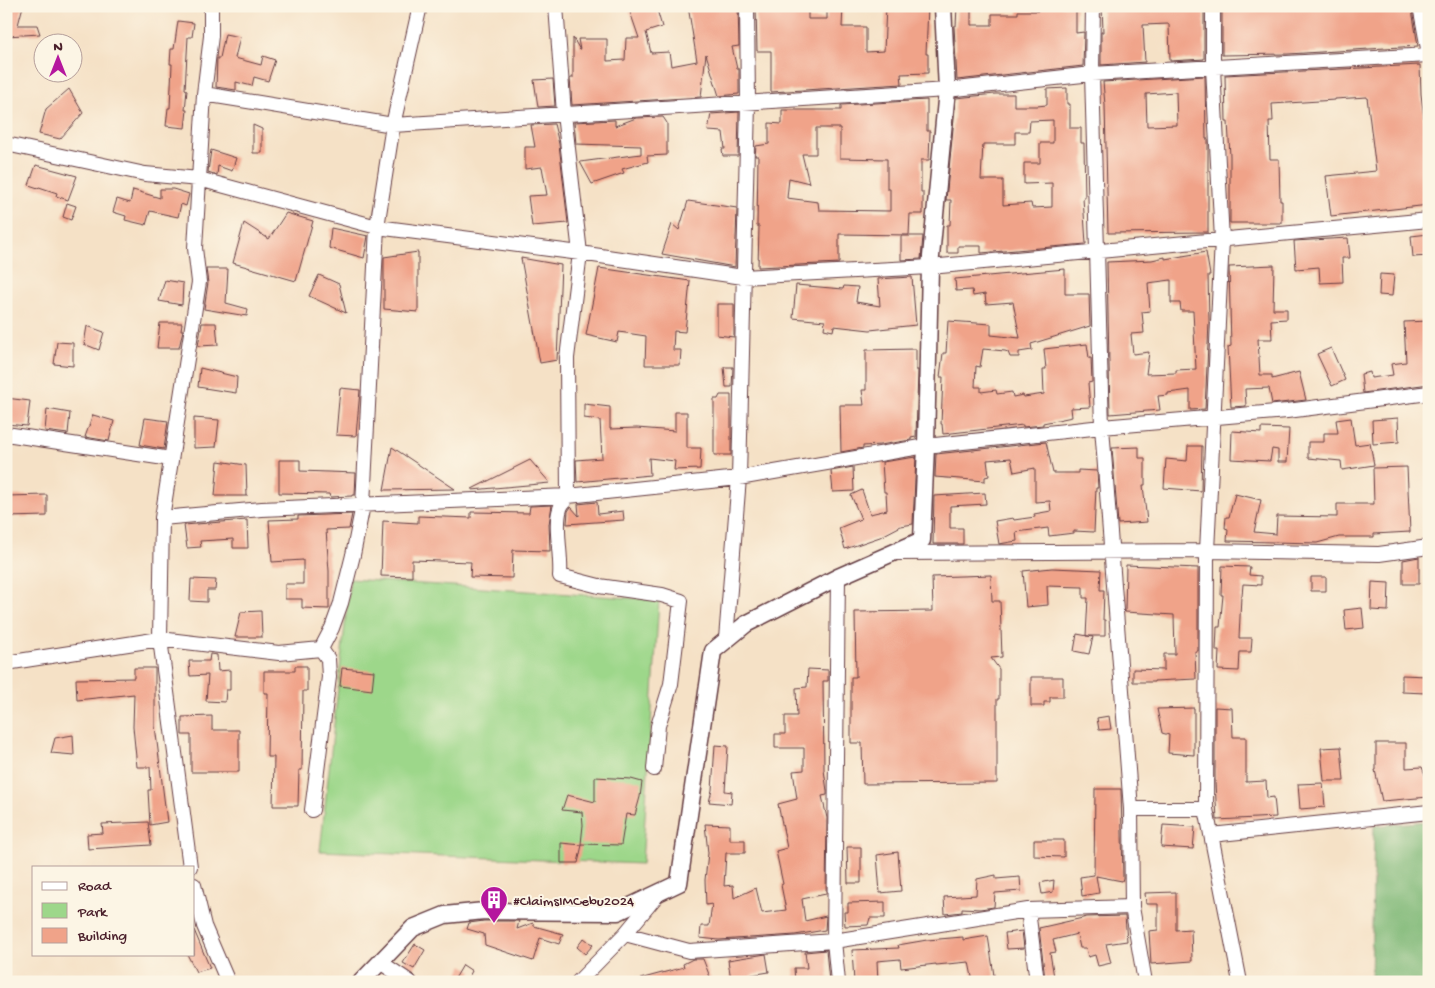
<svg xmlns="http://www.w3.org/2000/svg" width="1435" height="988" font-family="'Gochi Hand',sans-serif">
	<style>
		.green { fill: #9dd78a; stroke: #747b5a }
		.forest { fill: #7eb876; stroke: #646c50 }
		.building { fill: #f0a389; fill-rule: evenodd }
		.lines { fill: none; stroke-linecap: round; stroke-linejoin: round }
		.minor-casing { stroke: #643c42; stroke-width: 16 }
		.tertiary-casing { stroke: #643c42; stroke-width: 19 }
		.minor { stroke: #fff; stroke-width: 14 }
		.tertiary { stroke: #fff; stroke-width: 16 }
		.labels { text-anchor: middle; stroke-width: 4; stroke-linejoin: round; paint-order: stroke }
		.poi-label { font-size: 15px; fill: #4a1f2b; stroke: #fcf5e5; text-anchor: start }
	</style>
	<rect width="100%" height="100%" fill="#fcf5e5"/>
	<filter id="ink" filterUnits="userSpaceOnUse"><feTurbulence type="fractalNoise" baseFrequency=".02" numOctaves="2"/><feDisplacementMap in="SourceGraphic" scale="10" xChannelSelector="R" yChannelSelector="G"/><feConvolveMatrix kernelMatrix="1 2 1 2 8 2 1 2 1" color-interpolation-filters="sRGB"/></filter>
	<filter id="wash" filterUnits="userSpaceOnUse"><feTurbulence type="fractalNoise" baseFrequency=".0096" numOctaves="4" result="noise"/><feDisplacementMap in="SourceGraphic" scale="20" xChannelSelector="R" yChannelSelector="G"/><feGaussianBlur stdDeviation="1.12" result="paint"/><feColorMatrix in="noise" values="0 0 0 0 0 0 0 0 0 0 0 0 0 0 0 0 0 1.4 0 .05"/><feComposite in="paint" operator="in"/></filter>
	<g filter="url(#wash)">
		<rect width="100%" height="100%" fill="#f5e1c6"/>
		<path class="green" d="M350,579L659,600L642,864L320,851Z"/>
		<path class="forest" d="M1429,821V982H1371L1374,826Z"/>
		<g id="blocks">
			<path class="building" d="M9,6H23L18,25H37L40,34L7,36L6,16Z
				M628,6H656L662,27L646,32L651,53L669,52L671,66L697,61L688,6H738L739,46L732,47L737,69H739V94L719,96L706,54L701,97L572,105L570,78H573V38L580,50L578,39H607V61L625,60L626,38H639Z
				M756,6H808V19H827V6H843L842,27H866V52L884,51L886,6H928L926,54H928V73L901,74L902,84L771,92V51H757Z
				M957,6H971V25H992V14H1018V11H1038V6H1076V33L1084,32L1083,66L957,80L954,26H956Z
				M1102,6H1204V59L1170,61L1169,24L1143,25L1145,62L1101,65V32H1103Z
				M1222,6H1408L1409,10H1412L1418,46L1288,54L1222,55Z
				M178,21L194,23L192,37H188L185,89L187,90L185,110H187L185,128L166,126L168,108H170L172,64H170L171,49H174Z
				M225,34L240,37L235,58L261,65L263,56L275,60L268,81L254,77L252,86L236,82V90L216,87L217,58H220Z
				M1420,65L1421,94L1429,159V205L1331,216L1326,176L1376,171L1367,97L1335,99V100L1272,104L1273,121H1269L1270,159H1279L1280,201H1282V223H1230V156L1228,122H1226L1225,75Z
				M1205,76L1206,139H1208V232L1108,233L1105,105L1103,82ZM1176,92L1177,125L1147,126L1146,94Z
				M553,79L555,106L538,107L534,80Z
				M1067,88V104H1070V128H1081V143H1084L1085,198H1083L1086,244L981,253V246H958V253H947V225H950L951,200H946L956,98L995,94H1014V106H1037L1047,105V89ZM1053,120V143H1040V163H1024V184L1052,183V207L1032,208L1031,203L1003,205V180H981L983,144H1015V132H1029L1030,121Z
				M69,89L83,113L60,139L39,134L46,109Z
				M927,100V131H930L929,160H921V192H923V214H910L909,235L839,234V263L758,267L759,226H757L758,156H755L756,146L769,144V123L782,124V110H841V105ZM816,128H840V158L887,159V189H890V211L819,210L818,202L787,198L789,178L809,183L802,154H816Z
				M739,112L738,156H723L722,149H725L723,132L708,131L711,114Z
				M663,117L667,123V155L647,156L648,162L622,169L624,173L592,184L580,162L641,154V146L576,144L574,122L615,120V126L636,118Z
				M554,124L559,144L568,223L532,226L528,196L547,195L542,167L525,169V147H535L531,125Z
				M253,125L262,129V153H253Z
				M211,150L236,158L232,171L218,166L217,175L208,172Z
				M36,165L77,176L68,200L56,196L57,193L39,187L38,188L29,185Z
				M160,189H173L189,194L186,206L181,204L178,217L150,211L146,225L125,220L126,216L113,212L117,199L130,203L133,190L160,198Z
				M688,201L737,208L735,267L662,254L672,224L679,230Z
				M67,203L76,206L71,220L63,217Z
				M286,213L313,221L296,281L233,263L244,223L269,239Z
				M331,228L368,236L364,258L329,248Z
				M1429,234V256L1413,257L1411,236Z
				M901,236H923L921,259L901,260Z
				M1348,238L1350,258H1342L1343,282L1320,283L1319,267L1296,269L1294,241Z
				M418,252V312L384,309V257Z
				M1206,252L1210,275H1208L1209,322L1205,409L1190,410V390L1168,393V395L1158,396L1160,410L1110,414L1107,262L1152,260L1165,257V259ZM1171,280V303H1180L1181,311H1193L1196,369L1176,370V373L1146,374L1149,352L1133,354L1131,334L1144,333L1142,312L1150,311L1148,283Z
				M521,258L561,265L557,360L540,363Z
				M1274,265L1273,309H1287V319L1271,320L1272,339H1258L1260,375H1272V379L1299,372L1306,400L1272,404L1269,388L1245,389L1246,406L1231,407L1228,347L1231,346L1229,267Z
				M599,268L690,281L685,332L674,331L673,350H681L680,365H645L646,336L619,332L617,342L586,335Z
				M206,269H228L226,303L248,309L247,316L204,309L208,283Z
				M1065,269V294H1089L1090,326L1031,344L1032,350L1019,352V357H1010L1008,352L1005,351L983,349L980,367L976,366L975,387H981V392L996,390L997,394L1012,392L1013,397L1023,395L1024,397L1044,394L1043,369H1046L1044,349L1087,344L1089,358H1091L1092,382L1088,383L1090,407L1071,408L1072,417L1043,423V425L1023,427V425L943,434L942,424H941L943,377H940L943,353H946L948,321L991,324V335L1020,338L1013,302L986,304L985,294L973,296L972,290L956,291L955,279Z
				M1380,274L1394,275L1392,296L1379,295Z
				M319,275L339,284L346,313L309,296Z
				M912,277L916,325L870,330L834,326L833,331L824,329L825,321L793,318L796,285L843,289L844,286L858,287L856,302L880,306L878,279Z
				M165,280L183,283L182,305L159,301Z
				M717,304H734V337L717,335Z
				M1429,321V384L1363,393L1361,374L1370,372L1371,378L1393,375L1391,364L1406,362L1404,322Z
				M160,323H182L181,330H183L179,348H157Z
				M202,323H216L218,345L198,346Z
				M87,326L104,332L99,350L84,344Z
				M57,342L73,343V366L54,364Z
				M1331,348L1345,380L1332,386L1317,354Z
				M916,349V370H918L916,437L911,438V440L880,445L863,446V448L841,452L840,405H864L862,390H866V350Z
				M724,367H733L732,387H726Z
				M200,368L237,377L236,393L198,387Z
				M340,388L360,390L356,436L336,435Z
				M720,395H731V455H714V399H718Z
				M6,398L30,401L27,426L6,424Z
				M584,404L610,407V429L637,428L675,431V412H687V448H701L700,469L674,470L675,461L649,458L650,475L577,482L576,460L602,458L600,420L584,418Z
				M47,409L70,413L68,434L45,431Z
				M93,415L114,421L109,441L85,437Z
				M145,418L168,421L164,449L140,445Z
				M194,418L219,420L216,447L194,448Z
				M1351,418L1355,445L1370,443L1374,465L1342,470L1341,461L1308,458V442H1324V433H1338L1336,420Z
				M1398,418L1399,442L1373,444L1372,420Z
				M1261,428L1289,429L1287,462H1278V450L1272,449L1270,461L1231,459L1232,431L1261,433Z
				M1046,442L1053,473H1078V470L1097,471L1098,488H1096L1094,532L1074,531V533L1049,536L1048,528L1016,532L1017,541L999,544L995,521L1013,518L1014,520L1035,517L1034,514L1051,511L1050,501L1035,502V468L1014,472L1011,458L987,460L989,476L985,477V481L935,477L936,454Z
				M1188,446H1202L1201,491L1164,488L1166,459L1187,461Z
				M392,447L455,489L384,490Z
				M1139,447V458H1145V485H1143L1147,522L1118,524L1112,448Z
				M916,457L913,524L901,526L880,537L845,549L839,528L861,519L851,495L862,490L870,514L887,510L886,492H884L882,462Z
				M279,460H300V471L356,473L355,495H352V496L330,497L329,494L279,493Z
				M530,460L550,483L472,490V489Z
				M218,461L246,465L247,496H215Z
				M853,467L854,491L833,492L831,471Z
				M1407,467L1410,532L1374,534V537H1339L1317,543L1227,541L1228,529L1225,528L1226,517H1229L1235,494L1261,500L1254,532L1276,534L1277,516L1337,517V504H1374L1373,468Z
				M985,493L986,504L950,506V528H963V544H933L934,496Z
				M47,495V516L6,517V496Z
				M597,502L598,514L623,511L624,520L567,524L568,511L571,507L579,516L578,504Z
				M552,505L549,524L550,551L513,550L512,578L470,577L471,562L412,560V577L381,576L383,521L418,523V516L471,518V512L529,513L530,506Z
				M352,514L349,529L326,530L329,571V609L302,608V599H285V584H303V560L272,562L269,520L298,519V516Z
				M247,520L248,548H233V539L200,541L201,547L187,548L184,525Z
				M1419,557V584H1403V560Z
				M1126,565L1198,568V651H1195L1196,679L1154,681V682H1133V669L1164,670V654H1175L1174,615L1125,612Z
				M1222,566L1250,567L1249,575L1261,576V585L1243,584L1242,596H1241L1239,638H1252L1251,652H1240L1239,671L1218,670L1219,651H1216L1217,627H1220L1223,595H1221Z
				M1052,568L1101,570L1100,590H1104L1103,620H1105V636H1086L1088,598H1083V587L1047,586L1048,605L1026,607L1023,571Z
				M991,575L992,601H1000L1002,657L991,658L999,669V699H997V783L863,784L862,743H851V677H856L855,612L933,611L932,577Z
				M1311,577H1326V591H1311Z
				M191,579L216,580L215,590H207V602L190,601Z
				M1372,582L1389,583L1388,611L1371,610Z
				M1362,608L1364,628L1346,630L1344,610Z
				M261,611L262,637H235L241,612Z
				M1077,634L1093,637L1089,654L1074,651Z
				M210,654L217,655L218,671L230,670V690H226L225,702L206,701L208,675L190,676L189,661H209Z
				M295,666H307V691H303L302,770H299L298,806H273L274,757H267L268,693H264V671H295Z
				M134,668H155V726L167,822L150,825L148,790H151L150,767H137L133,727L134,694L77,700L76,679L134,678Z
				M342,668L374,671L372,690L340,686Z
				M808,669L828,670V681H823L824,770L827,791V795L822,796L827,818L826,894L802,899L805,921L826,916L825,930L795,935L719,940L700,938L701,926H709L712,904L706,905L705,880L708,853L705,824L730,825V840H745V853H726L724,886L733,885L734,898L756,888L762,913L786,910L781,885L783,884L776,851L787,848L778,804L797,799L793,771L804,770V748H775V734H785V716H797L796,688L807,687Z
				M1402,675L1427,676L1426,693L1402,692Z
				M1031,677H1063V697H1050V702H1044V706H1031Z
				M1215,707L1232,708L1233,737H1246V782L1266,781L1267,798L1274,797L1276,817L1217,820L1215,782Z
				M1194,708V755L1168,753L1169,735L1162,733L1157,709Z
				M212,716V730H239V772H191V735H182V717Z
				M1109,716L1111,729L1099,730L1097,718Z
				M73,735L74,755L51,753L55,738Z
				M1376,743H1406V768L1422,767L1429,785V797L1382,801L1375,770H1376Z
				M715,745L728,746L725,791L732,792L731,804L709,802L712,790Z
				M1341,747L1344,781H1324L1321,748Z
				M595,777L631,779L642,782L640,797L635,815L626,814L621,845L581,844L583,825L582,812L562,810L567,795L595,802Z
				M1323,783L1325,807L1300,809L1298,784Z
				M1095,789H1121L1123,878L1122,881L1096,876L1099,893L1082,896L1080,877L1094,875Z
				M148,822L151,845L88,849L87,834L103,833L102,824Z
				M1163,825L1195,827L1193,849L1161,847Z
				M1034,840H1064V857L1034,856Z
				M561,843L582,845L578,863H561Z
				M847,847H861V883H848Z
				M898,852L901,891L880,893L877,855Z
				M996,875V879L1020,877L1021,891L995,893L994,907L980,909L962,908V912L945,914L944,897L976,895L977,879Z
				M1054,880L1053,892L1042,894L1040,883Z
				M1176,892V930L1191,929L1192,961L1151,964L1149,931L1158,930V904H1146L1145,893Z
				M885,902V918H870L868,925L845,926L844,912H848V903Z
				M1125,916L1127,941L1106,944L1111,963L1098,966L1095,955L1088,957L1086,948H1080L1077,934L1053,940L1056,952L1050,953L1054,977L1045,979L1039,928L1087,917Z
				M484,921H519L517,929L533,923L534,926L563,934L559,944L540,938L533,961L485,945L484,934L467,929L469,923Z
				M194,930L210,968L196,972L187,954H194Z
				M1022,931L1024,948L1007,949L1005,933Z
				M988,936L995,982H973L969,962L936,965V964L901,968L900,959L877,961L878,982H854L852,950L899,948L898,945L927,940L963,937V940Z
				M584,938L593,945L585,954L577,947Z
				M415,944L425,950L414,969L403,963Z
				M826,950L829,982H795L794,968H807L805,952Z
				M766,954L769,972L751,975L752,982H742V979L731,980L728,960Z
				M693,959H703L712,982H641L640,979L684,967L683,964Z
				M463,965L472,971L466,982H453Z"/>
		</g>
	</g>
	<g filter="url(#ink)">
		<use href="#blocks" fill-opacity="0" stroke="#643c42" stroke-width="1"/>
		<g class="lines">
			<defs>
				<path id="minor" d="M556,6L564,114L580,253L567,358L568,496C566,500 561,504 560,509C554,525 562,557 560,576L599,586L662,595L681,601L671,684L658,726L654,769
					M1093,6L1092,74L1102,427L1131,809L1132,907L1145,982
					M1213,6V68L1222,240L1207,551L1206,809L1240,982
					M1420,6L1429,54
					M204,94L393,125L947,90L1092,74L1429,55
					M6,144L145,174L199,179L377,227L580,253L743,277L930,267L1429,220
					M6,434L171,459
					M162,518L262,509L568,496L739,478L926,446L1102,427L1287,411L1429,393
					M895,553L1207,551L1379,554L1429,547
					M838,577L834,941L838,982
					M726,639L739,478L748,103L747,6
					M6,663L160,639L279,653L321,649L332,628L341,603L353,555L363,505L377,227L393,125L420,6
					M1131,809H1206
					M312,810L329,677L328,659L321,649
					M1211,835L1429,812
					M190,867L160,639L162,518L199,282L195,248L204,94L211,36V6
					M194,885L204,926L228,982
					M1028,910L1037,982
					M625,934L689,951L834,941L1028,910L1132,907
					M380,962L410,982
					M578,982L625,934L658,894"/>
				<path id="tertiary" d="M361,982L413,928L445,915L484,911L618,912L679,883L713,651L746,624L838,577L922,540L926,446L930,267L947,90L943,6"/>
			</defs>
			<use href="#minor" class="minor-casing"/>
			<use href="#tertiary" class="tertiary-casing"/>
			<use href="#minor" class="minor"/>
			<use href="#tertiary" class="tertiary"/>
		</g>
	</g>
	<defs>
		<symbol id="building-pin" viewBox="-11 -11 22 30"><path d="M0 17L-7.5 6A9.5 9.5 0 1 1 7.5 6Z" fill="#b5179e" stroke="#fcf5e5"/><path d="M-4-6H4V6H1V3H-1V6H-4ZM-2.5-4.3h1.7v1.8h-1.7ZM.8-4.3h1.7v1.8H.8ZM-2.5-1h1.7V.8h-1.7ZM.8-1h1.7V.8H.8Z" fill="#fff"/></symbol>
	</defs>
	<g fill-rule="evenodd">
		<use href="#building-pin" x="478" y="884" width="32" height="43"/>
	</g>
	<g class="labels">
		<g class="poi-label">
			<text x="513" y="905">#ClaimsIMCebu2024</text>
		</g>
	</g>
	<rect width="1435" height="988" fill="none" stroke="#fcf5e5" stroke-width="25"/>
	<rect x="32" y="866" width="162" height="90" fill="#fcf5e5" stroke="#b59f9b"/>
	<rect x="42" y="882" width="25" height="8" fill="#ffffff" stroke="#b59f9b"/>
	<text x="78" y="890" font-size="15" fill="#4a1f2b">Road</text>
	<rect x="42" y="903" width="25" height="15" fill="#9dd78a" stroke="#b59f9b"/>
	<text x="78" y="916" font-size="15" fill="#4a1f2b">Park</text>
	<rect x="42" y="928" width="25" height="15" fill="#f0a389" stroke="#b59f9b"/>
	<text x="78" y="940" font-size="15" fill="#4a1f2b">Building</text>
	<g transform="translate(58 58)"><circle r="24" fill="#fcf5e5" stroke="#b59f9b"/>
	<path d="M0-4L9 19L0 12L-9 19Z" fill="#b5179e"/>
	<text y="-8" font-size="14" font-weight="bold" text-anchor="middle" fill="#4a1f2b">N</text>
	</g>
</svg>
